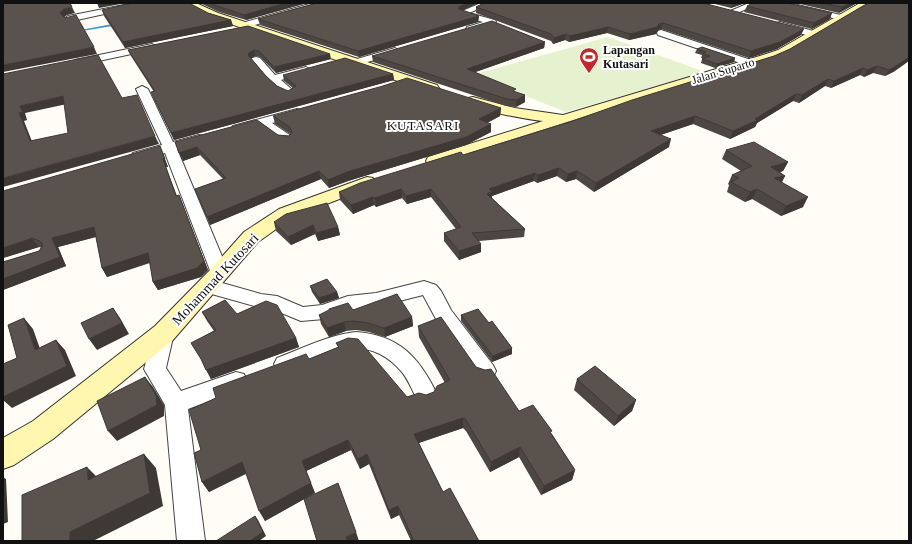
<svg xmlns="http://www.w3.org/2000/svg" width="912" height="544" font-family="Georgia,serif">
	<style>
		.pitch { fill: #e6f2cf }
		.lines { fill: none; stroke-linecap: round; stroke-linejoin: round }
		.stream { fill: #3f96cf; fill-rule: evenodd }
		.street-casing { stroke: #444; stroke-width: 2 }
		.secondary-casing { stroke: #333; stroke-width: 2 }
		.street { fill: #fff; fill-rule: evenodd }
		.secondary { fill: #fff6b0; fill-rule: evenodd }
		.wall { fill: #4d4742 }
		.shaded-wall { fill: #3f3936 }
		.building { fill: #5a524d; stroke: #3f3936; fill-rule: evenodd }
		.labels { text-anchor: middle; stroke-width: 4; stroke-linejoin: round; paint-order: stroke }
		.far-poi-label { font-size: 12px; font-weight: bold; fill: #111; stroke: #fff; text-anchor: start }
		.far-street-label { font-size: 12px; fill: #111; stroke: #fff }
		.far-quarter-label { font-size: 13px; letter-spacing: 1px; fill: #111; stroke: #fff }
		.street-label { font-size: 14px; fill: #111; stroke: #fff }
	</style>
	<rect width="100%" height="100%" fill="#fffdf5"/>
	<path class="pitch" d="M608,37L705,72L566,112L472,75Z"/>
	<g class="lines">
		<path class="stream" d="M118,23L119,25L76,32L75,31Z"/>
		<defs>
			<path id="street" d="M134,3H149L145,5L68,22L64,19L68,16Z
				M313,3H326L325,5L248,27H242L241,25L242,23Z
				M481,3H492L469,13L495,20L496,22L495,24L473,31H467L466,29L467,27L483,22L462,16L460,12Z
				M749,3H760L735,14H732L728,12Z
				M775,3H789L845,16L846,18L842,20L776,5Z
				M780,22L817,32L818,34L814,37L777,27L776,25L777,23Z
				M661,30L754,61L755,63L750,66L746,65L658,35L657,33L658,31Z
				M152,44L157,47L155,49L75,66L70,63L75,60Z
				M395,48L400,51L398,53L354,66L349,63L350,61Z
				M256,57L260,58L275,75L306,67L311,70L310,72L281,80L296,93L290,96C277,93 261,72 252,62L251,60L252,58Z
				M142,86L148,89L173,142L199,135L204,136L205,139L204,142L177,149L229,273L226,277L220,279L214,277L211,273L165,153L138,160L133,159L131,156L133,153L162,145L136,89Z
				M297,109L301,110L303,113L301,116L272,123L291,136L292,139L291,142H281L260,127L237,133L233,132L231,129L233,126Z
				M208,279L261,294L277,296L303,307L322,305L348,296L376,293L424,281L436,285L441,291L451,310L493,365L496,371L493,377L485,380L477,377L436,319L423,295L376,307L350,310L324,319L301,321L274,310L261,308L201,291L199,286L201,281Z
				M164,325L171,327L174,333L166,368L181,391L236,372L244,374L247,381L244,388L188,409L205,541H177L165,405L144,369L154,333L157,327Z
				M356,332C399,335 419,357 437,394L434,401L426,404L418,401C412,391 409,380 401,371C363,328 327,358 285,373L277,370L274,364L277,358C303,348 328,335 356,332Z"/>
			<path id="secondary" d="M183,3H196L218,13L437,85L439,88L437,91H427L210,17Z
				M860,3H872L786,54L771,61L574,121L440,165L434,166L428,165L426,161L428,157L543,121C530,120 472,110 466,101L468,98L473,97L515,108L563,115L763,55L778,50Z
				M367,177L373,178L376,182L373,186L293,217L258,242L173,340L53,439L14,465L3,469V438L33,421L155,326L212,268L244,232L279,209Z"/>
		</defs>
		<use href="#street" class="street-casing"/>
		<use href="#secondary" class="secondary-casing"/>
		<use href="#street" class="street"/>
		<use href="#secondary" class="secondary"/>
	</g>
	<path class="wall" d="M200,3H307L246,20L219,12Z
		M317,3H478L463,10L479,16L478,22L359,57L260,25L258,19Z
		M484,3L801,35L777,49L749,58L661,29L658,30L656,34L629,40L607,33L569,42L565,40L553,44L551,41L476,13V7Z
		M711,3H745L731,8Z
		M796,3H857L839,13Z
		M868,3L895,71L885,76L873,73L864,77L860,75L831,88L825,86L799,103L793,101L757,123L755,127L730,139L693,124L660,135L669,147L594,192L576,179L566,182L557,176L537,183L534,181L492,196V198L525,229L524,237L479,241L481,252L459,260L444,241V233L456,229L431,197L407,204L402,198L376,207L374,205L353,214L340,200L339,192L463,155L774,56L790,49Z
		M747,6L830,19L812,29L744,12Z
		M102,10L208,13L231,20L233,26L125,48L104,16Z
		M248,26L331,59L276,73L260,57L255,56L251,58L266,76L277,86L288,91L293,88L284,81L283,75L393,74L394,80L174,140L154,99V92L131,56L128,50Z
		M545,42L544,48L475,72L515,92L525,95V102L516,107L506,106L373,62L372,56Z
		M697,49L735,58L734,62L715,68L701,63L702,59L704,58H701L702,55L695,53Z
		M501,108L500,116L487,123L491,132L466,145L348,181L329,188L321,179L210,225L195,189L223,179L200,155L183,161L175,142L278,135L289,136L290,134L275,124L273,116Z
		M160,146L168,167H166L177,196L179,195L182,203L208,270L201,277L158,290L153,282L150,263L107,277L102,268L96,237L58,247L66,266L3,290V262L39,251L42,248L39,247L3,258Z
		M726,150L788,162L783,171L780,172L785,176L782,182L803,207L781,216L752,199L745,202L727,192L729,185L728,184L732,175L741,171L722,159Z
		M274,222L338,227L340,235L318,241L315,234L291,245L276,231Z
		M310,286L337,292L339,298L320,304L312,292Z
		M329,309L353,310L412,317L413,326L385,337L369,332L356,330L346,331L329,337L321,324L319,315L329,311Z
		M202,312L237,314L296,338L299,347L211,379L203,362L191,343L214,331L207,321Z
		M461,315L489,323L512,354L492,362L461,321Z
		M418,326L476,367L519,411L552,434L575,470L572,480L541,495L519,457L490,472L466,431L463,428L419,443L443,492L479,541H411L399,515L391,519L369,464L360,469L351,450L306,471L315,493L265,521L246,474L209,492L202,482L201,450L309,359L338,347L336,343L407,397L426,395L434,392L445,383L419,337Z
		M577,379L636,400L632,411L614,426L574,390Z"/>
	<path class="shaded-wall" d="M97,3H126L99,8Z
		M286,3H307L246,20L244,15Z
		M467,3H478L459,12V7Z
		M733,3H745L731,8Z
		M850,3H857L839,13L842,7Z
		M72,7L75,13L67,15L62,19L60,13L64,9Z
		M832,13L830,19L812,29L814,23Z
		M479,16L478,22L359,57L358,51Z
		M231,20L233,26L125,48L123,42Z
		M663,23L661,29L658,30L656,34L629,40L630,34Z
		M608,27L607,33L569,42L570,36Z
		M804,29L801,35L777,49L749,58L751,51Z
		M566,34L565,40L553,44L554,38Z
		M545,42L544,48L467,75V69Z
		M94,47L97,54L3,72V65Z
		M254,50L255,56L250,59L248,55L249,53Z
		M330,54L331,59L276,73L274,67Z
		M909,57V61L895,71L885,76L889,70Z
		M735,58L734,62L715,68L717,64Z
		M877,66L873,73L864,77L867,70Z
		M863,68L860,75L831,88L834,81Z
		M393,74L394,80L174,140L171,133Z
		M828,79L825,86L799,103L802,95Z
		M796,94L793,101L757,123L755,127L730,139L733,131Z
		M525,95V102L516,107L517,100Z
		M63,96L67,104L25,113L27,120L24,121L35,149L30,141L19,113L20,106Z
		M501,108L500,116L479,127V119Z
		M695,116L693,124L649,139L651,131Z
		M491,124V132L466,145L348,181L329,188L328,180L347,172Z
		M155,136L159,144L3,187V178Z
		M671,139L669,147L594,192L596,183Z
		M160,146L168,167H166L180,204L163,159Z
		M197,147L200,155L183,161L179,153Z
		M788,162L783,171L767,176L771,167Z
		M559,168L557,176L537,183L538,175Z
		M319,171L321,179L210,225L207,217Z
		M577,171L576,179L566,182L568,174Z
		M535,173L534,181L492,196V200L487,194L489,189Z
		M785,176L780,185L774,178Z
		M401,189L402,198L376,207L375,198Z
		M431,189V197L407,204L406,196Z
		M757,189L752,199L745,202L750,192Z
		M179,195L208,270L201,277L158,290L153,282Z
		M373,197L374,205L353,214L351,205Z
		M808,197L803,207L781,216L786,206Z
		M313,225L315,234L291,245L288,237Z
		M94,227L99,236L58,247L66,266L3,290V279L60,257L52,238Z
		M338,227L340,235L318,241L316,233Z
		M32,238L39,247L3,258V248Z
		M481,244V252L459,260V251Z
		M148,253L153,261L107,277L102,268Z
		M337,292L339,298L320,304L319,298Z
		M113,308L120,318L129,334L97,350L89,339Z
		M412,317L413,326L385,337L384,328Z
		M24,318L33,329L44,360L35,350Z
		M344,322L346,331L329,337L327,328Z
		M296,338L299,347L211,379L206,370Z
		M56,340L65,350L76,376L12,408L3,400V397Z
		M512,348V354L492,362L493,356Z
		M145,377L153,387L164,405V416L117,441L108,431Z
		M636,400L632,411L614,426L618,416Z
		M463,418V428L415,444L414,434Z
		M348,440L351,450L306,471L315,493L265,521L259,511L302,461Z
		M520,447L519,457L490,472L491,462Z
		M144,454L156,468L163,506L93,541H70V532Z
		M367,454L369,464L360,469L358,459Z
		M242,462L248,472L209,492L202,482Z
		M87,467L101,481L88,480Z
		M575,470L572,480L541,495L544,486Z
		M3,477L6,479L8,522L3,524Z
		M398,506L399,515L391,519L389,510Z
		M255,516L258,520L266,536L259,541H250Z
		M356,532L359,541H347L346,537Z"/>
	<path class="building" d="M3,3H70L72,7L64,9L60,13L65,18L76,15L94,47L3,65Z
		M133,3H189L208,13L231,20L123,42L102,10Z
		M210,3H286L244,15L217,6Z
		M317,3H467L459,7V9L479,16L358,51L258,19Z
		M484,3H703L804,29L780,42L751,51L663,23L659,24L657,27L630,34L608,27L570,36L566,34L554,38L551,34L476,7Z
		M753,3H787L832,13L814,23L747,6Z
		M822,3H850L842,7Z
		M868,3H909V57L899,64L889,70L877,66L867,70L863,68L834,81L828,79L802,95L796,94L755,119L758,120L733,131L695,116L651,131L671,139L596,183L577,171L568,174L559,168L538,175L535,173L489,189L492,192L487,194L525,229L472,233L481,244L459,251L444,233L461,227L431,189L406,196L401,189L375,198L373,197L351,205L339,192L360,183L461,152L463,155L573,121L632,100L774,56L790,49Z
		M492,21L545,42L467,69L516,89L513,91L525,95L517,100L507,99L372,56Z
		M248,26L330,54L274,67L259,51L254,50L249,53L248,55L266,76L277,86L288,91L296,86L283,75L345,58L393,74L171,133L151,92L155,91L128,50Z
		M702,47L735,58L717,64L702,59L710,56L703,54L706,52L697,49Z
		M98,55L122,98L137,95L155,136L3,178V74ZM63,96L68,133L30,141L19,113L23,112L20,106Z
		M407,78L501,108L479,119L491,124L466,137L347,172L328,180L319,171L207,217L195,189L226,178L197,147L179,153L175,142L257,120L278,135L289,136L292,132L290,127L273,116L383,86Z
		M754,142L788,162L771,167L785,176L774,178L808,197L786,206L757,189L750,192L731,182L739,178L732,175L752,166L726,150Z
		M160,146L165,159H163L176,196L179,195L204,261L197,268L153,282L148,253L102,268L94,227L52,238L60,257L3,279V262L39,251L43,245L40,241L32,238L3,248V191Z
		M327,203L338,227L316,233L313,225L288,237L274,222L286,214Z
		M327,279L337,292L319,298L310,286Z
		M397,294L412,317L384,328L368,323L354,321L344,322L327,328L319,315L329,310V309L348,303L353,310Z
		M225,300L237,314L266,301L277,305L296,338L206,370L201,359L191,343L216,330L202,312Z
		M113,308L122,323L89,339L81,323Z
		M478,309L489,323L492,321L512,348L493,356L461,315Z
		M441,317L476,367L485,370L491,369L519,411L533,405L552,431L550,432L575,470L544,486L520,447L491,462L466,420L463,418L414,434L443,492L450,488L479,541H414L398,506L389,510L367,454L358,459L348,440L302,461L311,483L259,511L242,462L202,482L194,453L201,450L189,410L216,398L213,388L306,354L309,359L339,347L336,343L348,338L358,339L407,397L419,393L426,395L434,392L437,386L450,380L418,326Z
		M24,318L35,350L56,340L67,366L3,397V364L17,358L8,325Z
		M595,366L636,400L618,416L577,379Z
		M145,377L156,395L157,405L108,431L97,401Z
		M144,454L150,493L70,532V541H22V495L87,467L88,480Z
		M338,483L356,532L346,537L347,541H317L304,499Z
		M255,516L263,532L250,541H216Z"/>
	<defs>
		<symbol id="stadium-pin" viewBox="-11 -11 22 30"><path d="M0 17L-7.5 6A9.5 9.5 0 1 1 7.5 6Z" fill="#c4262e" stroke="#fff"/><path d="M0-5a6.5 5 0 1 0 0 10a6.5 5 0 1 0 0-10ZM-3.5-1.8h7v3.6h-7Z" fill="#fff"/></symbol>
	</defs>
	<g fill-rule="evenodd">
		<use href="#stadium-pin" x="578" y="46" width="22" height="30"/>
	</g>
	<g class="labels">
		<g class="far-poi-label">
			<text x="603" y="54">Lapangan<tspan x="603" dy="14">Kutasari</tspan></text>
		</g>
		<g class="far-street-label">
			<text transform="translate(723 71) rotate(-17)" y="4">Jalan Suparto</text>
		</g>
		<g class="far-quarter-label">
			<text x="423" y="130">KUTASARI</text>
		</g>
		<g class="street-label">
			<text transform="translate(215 279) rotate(-47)" y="5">Mohammad Kutosari</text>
		</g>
	</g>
	<rect width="912" height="544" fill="none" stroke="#111111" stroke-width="8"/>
</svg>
